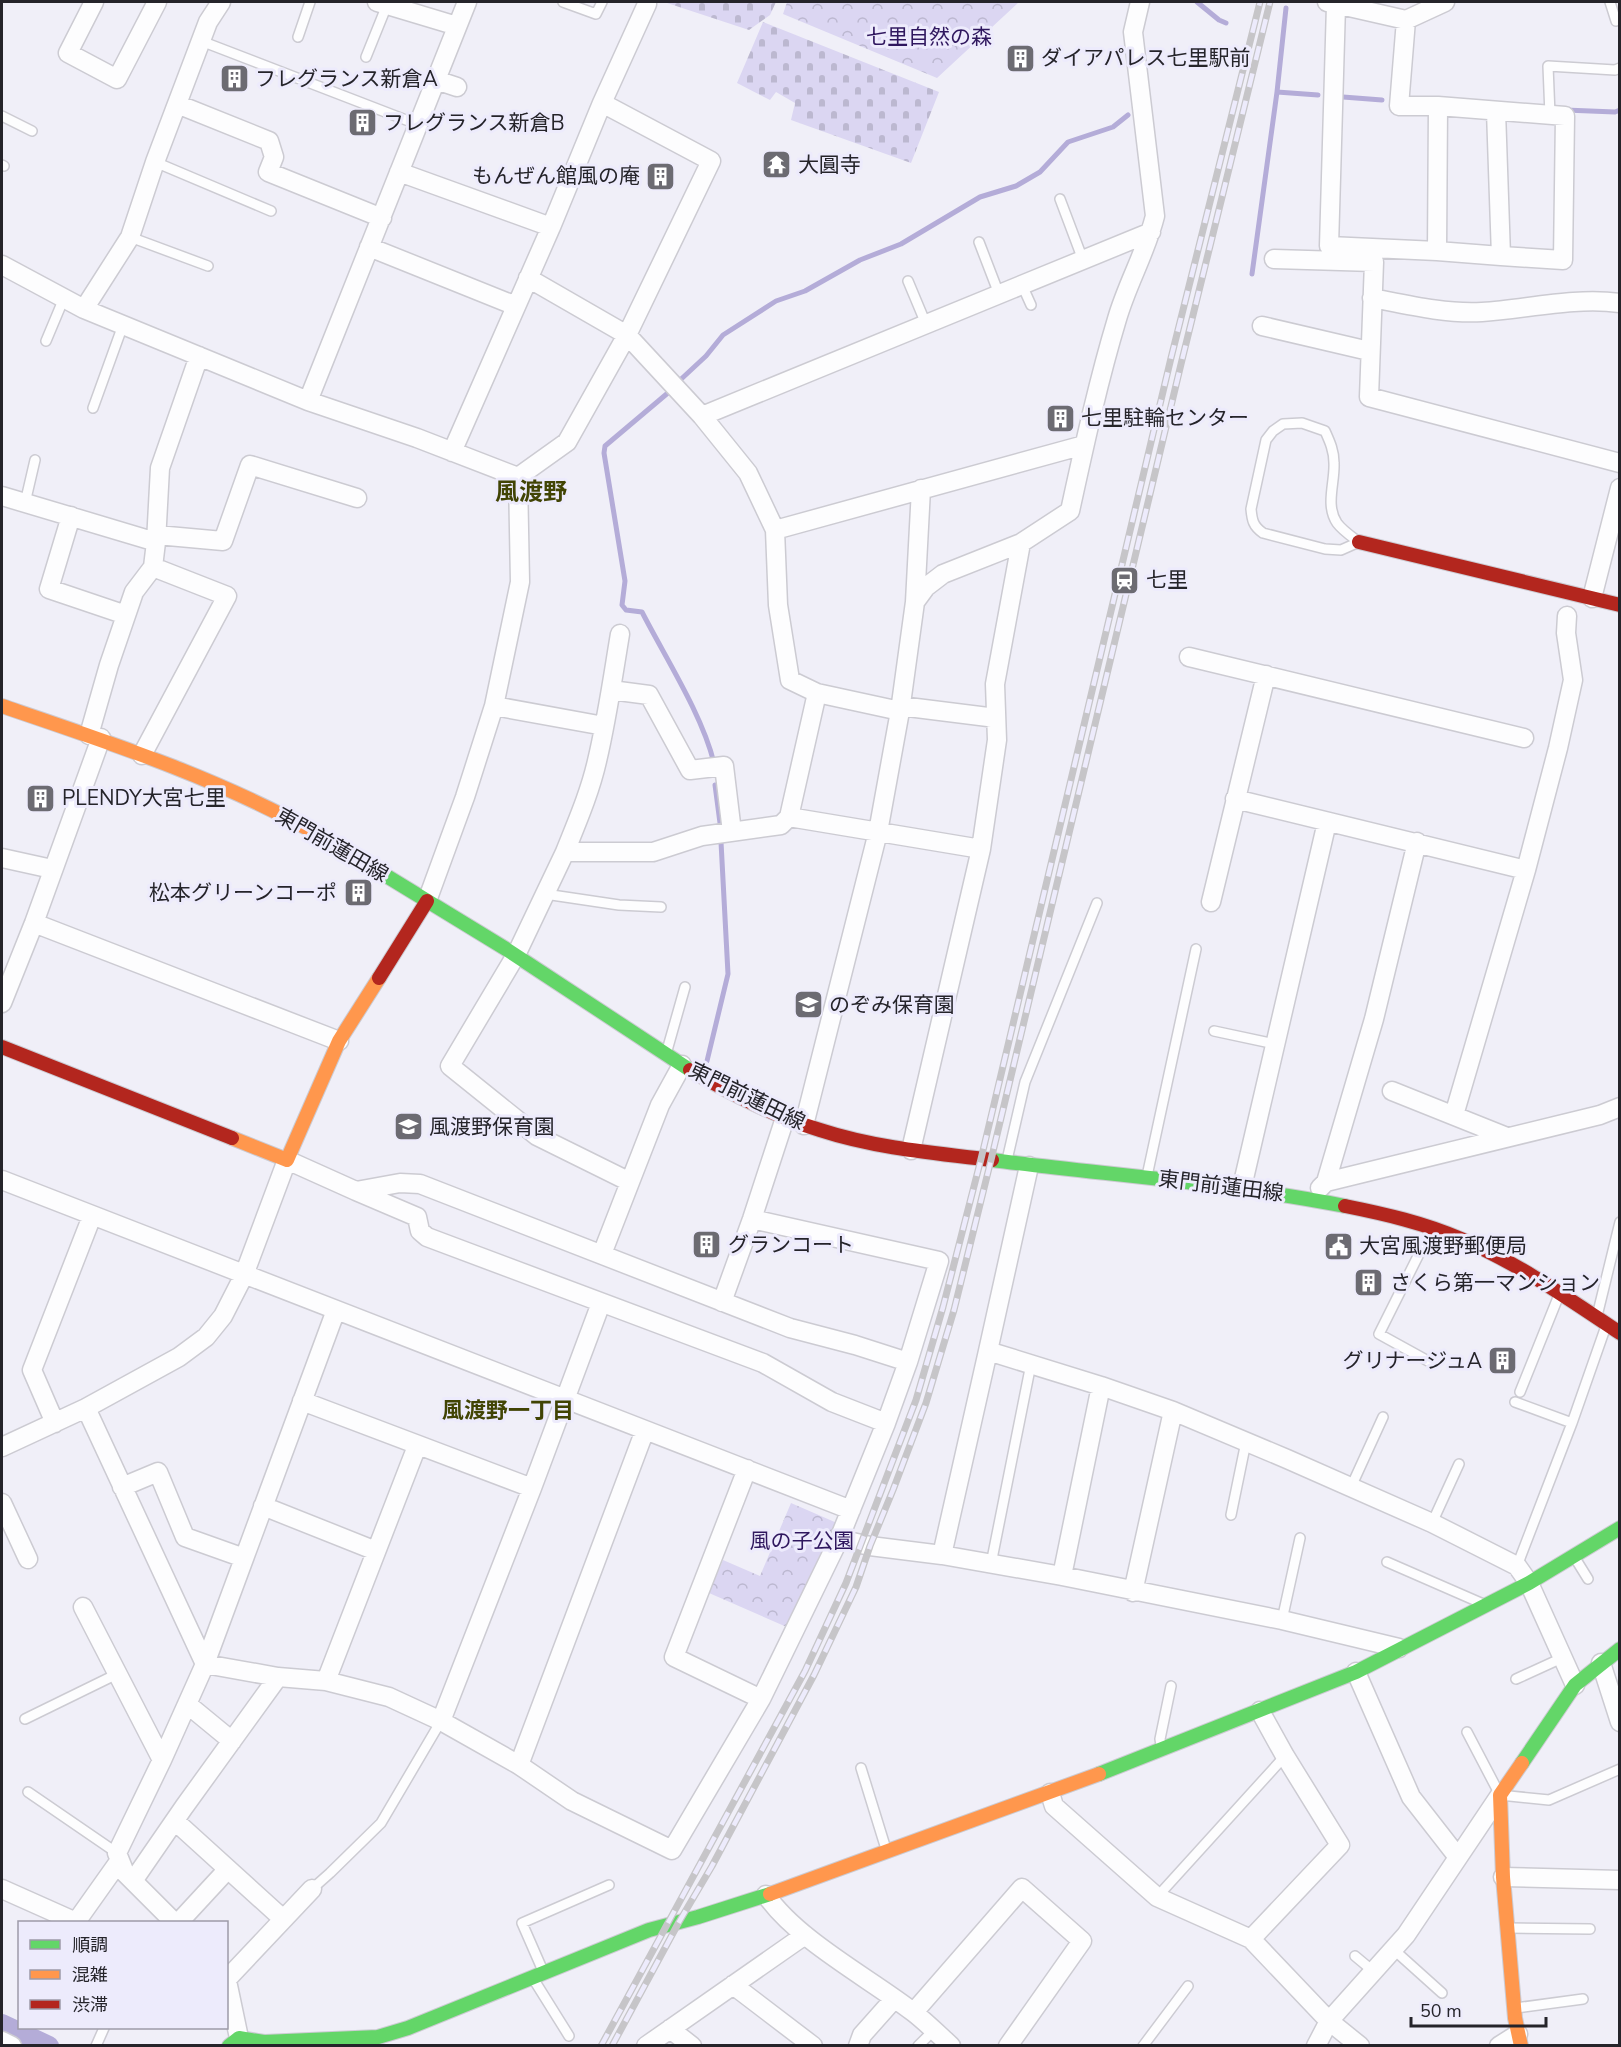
<svg xmlns="http://www.w3.org/2000/svg" width="1621" height="2047" font-family="'Nunito Sans','Noto Sans JP',sans-serif">
	<style>
		.cemetery { fill: url(#cemetery-stones) }
		.park { fill: url(#park-crowns) }
		.lines { fill: none; stroke-linecap: round; stroke-linejoin: round }
		.stream { stroke: #b4acd8; stroke-width: 5 }
		.canal { stroke: #b4acd8; stroke-width: 20 }
		.lane-casing { stroke: #cccbd2; stroke-width: 12 }
		.street-casing { stroke: #cccbd2; stroke-width: 21 }
		.fast-casing { stroke: #cccbd2; stroke-width: 16 }
		.slow-casing { stroke: #cccbd2; stroke-width: 16 }
		.jam-casing { stroke: #cccbd2; stroke-width: 16 }
		.lane { stroke: #fdfdfe; stroke-width: 9 }
		.street { stroke: #fdfdfe; stroke-width: 18 }
		.fast { stroke: #63d668; stroke-width: 14 }
		.slow { stroke: #ff974d; stroke-width: 14 }
		.jam { stroke: #b3261e; stroke-width: 14 }
		.rail-casing { stroke: #c6c5c8; stroke-width: 7 }
		.rail { stroke: #edebfc; stroke-width: 4.5; stroke-dasharray: 14; stroke-linecap: butt }
		.labels { text-anchor: middle; stroke-width: 6; stroke-linejoin: round; paint-order: stroke }
		.park-label { font-size: 21px; fill: #2f175e; stroke: #edebfc }
		.poi-label { font-size: 21px; fill: #25242a; stroke: #edebfc; text-anchor: start }
		.street-label { font-size: 21px; fill: #25242a; stroke: #edebfc }
		.neighbourhood-label { font-size: 22px; font-weight: bold; fill: #414404; stroke: #edebfc }
		.quarter-label { font-size: 24px; font-weight: bold; fill: #414404; stroke: #edebfc }
	</style>
	<defs>
		<pattern id="cemetery-stones" width="16" height="16" patternUnits="userSpaceOnUse" patternTransform="scale(1.5)"><rect width="16" height="16" fill="#dbd6f2"/><path d="M2 7V4a2 2 0 0 1 4 0v3zM10 15v-3a2 2 0 0 1 4 0v3z" fill="#bcb8d0"/></pattern>
		<pattern id="park-crowns" width="20" height="18" patternUnits="userSpaceOnUse" patternTransform="scale(1.5)"><rect width="20" height="18" fill="#dbd6f2"/><path d="M2 6a3 3 0 1 1 6 0M12 15a3 3 0 1 1 6 0" fill="none" stroke="#bcb8d0"/></pattern>
	</defs>
	<rect width="100%" height="100%" fill="#f0eff8"/>
	<path class="cemetery" d="M664,2H776L770,15L749,30Z
		M763,22L939,92L911,163L791,120L795,103L776,92L770,100L737,83Z"/>
	<path class="park" d="M787,2H1019L937,78L783,14Z
		M791,1503L837,1523L789,1628L709,1593L723,1560L760,1576Z"/>
	<g class="lines">
		<path class="stream" d="M1197,2L1219,20L1226,23
			M1277,92L1318,95
			M1343,97L1382,100
			M1565,110L1615,112L1620,110
			M1252,274L1277,92L1286,8
			M678,382L706,356L723,335L776,301L805,291L860,260L901,244L980,197L1016,186L1040,172L1068,142L1113,127L1128,115
			M669,392L605,446L604,453L625,581L622,605L626,610L642,612C665,657 702,714 714,763
			M715,785L720,823
			M707,1061L728,974L721,842"/>
		<path class="canal" d="M2,2024L49,2046"/>
		<defs>
			<path id="lane" d="M563,2L596,14L602,2
				M1610,2L1616,21L1620,20
				M298,37L310,2
				M201,41L419,125
				M366,57L387,5
				M1550,115L1548,66L1615,70L1620,68
				M2,116L32,131
				M155,162L271,211
				M2,165L4,166
				M1060,199L1083,260
				M130,237L208,266
				M979,242L999,294
				M908,281L926,324
				M1022,285L1031,305
				M46,341L64,298
				M93,408L123,325
				M1302,423L1325,431C1330,442 1334,451 1334,463C1335,483 1325,505 1337,523C1343,531 1351,536 1359,542L1341,550L1325,549L1263,533C1253,526 1252,520 1251,509L1266,440L1273,431L1283,424Z
				M25,503L35,460
				M545,894L619,905L661,907
				M1214,1031L1275,1044
				M666,1054L685,987
				M1007,1160L1025,1082L1097,903
				M1147,1176L1196,949
				M1597,1316L1620,1222
				M1428,1361L1379,1334L1431,1230
				M1520,1392L1559,1295
				M1515,1402L1572,1423L1517,1566
				M1572,1423L1606,1326
				M1351,1487L1383,1417
				M1231,1515L1246,1442
				M1432,1523L1459,1464
				M1575,1558L1588,1579
				M1387,1562L1481,1603
				M991,1564L1031,1364
				M1282,1620L1300,1538
				M1516,1679L1562,1658
				M25,1719L117,1674
				M1467,1732L1500,1795L1549,1800L1620,1769
				M1161,1745L1160,1739L1171,1686
				M861,1768L886,1849
				M28,1792L117,1853
				M312,1889L330,1873L381,1823L441,1721
				M1157,1897L1285,1756
				M1508,1928L1590,1929
				M1393,1949L1442,1993
				M1355,1956L1373,1971
				M543,1971L522,1923L609,1885
				M534,1980L569,2036
				M1516,2008L1583,1999
				M96,2046L104,2028
				M918,2046L934,2030
				M1143,2046L1188,1986"/>
			<path id="street" d="M94,2L68,53L117,79L157,2
				M377,2L457,26
				M1327,2L1406,20L1445,2
				M1336,5L1329,246L1437,251
				M1406,20L1399,106H1438L1565,116L1563,260L1501,256
				M436,80L457,87
				M177,104L269,141L274,157L268,172L382,218
				M1438,106L1437,251L1501,256L1496,111
				M399,172L551,227
				M369,247L516,306
				M1274,259L1374,262L1369,397L1620,463
				M2,265L84,309L308,401L417,438L518,477
				M528,278L627,335L702,416L748,473L775,530L778,605L790,680L817,693L900,711
				M1372,298C1408,305 1445,314 1482,312C1527,309 1574,297 1620,303
				M84,309L130,237L155,162L208,22L221,2
				M1262,326L1369,351
				M308,401L467,2
				M702,416L1151,232
				M452,452L551,227L602,103L647,4
				M518,477L567,442L627,335L711,161L602,103
				M2,496L156,542
				M71,516L49,589L126,615
				M775,530L1084,445
				M157,535L223,541L250,465L357,498
				M1592,598L1620,488
				M915,602L921,489
				M1189,657L1524,738
				M611,690L649,695L690,770L724,766L732,832
				M494,706L604,726
				M900,706L996,718
				M89,735L109,665L134,592L153,567L156,542L160,468L199,356
				M142,755L227,596L153,567
				M1235,799L1526,870
				M789,817L981,849
				M565,852C577,822 590,792 597,761C607,719 613,676 620,634
				M2,858L52,869
				M427,901L465,797L494,706L520,582L518,477
				M1211,902L1266,675
				M34,923L339,1041
				M2,1003L34,923L101,738
				M1392,1091L1507,1137
				M1454,1115L1526,870L1558,748L1573,680L1566,633L1567,616
				M804,1125L878,832L900,711L915,602L926,587L943,574L1021,543L1070,511C1084,447 1098,382 1117,319C1127,284 1146,252 1155,216L1133,32L1140,2
				M911,1150L981,849L997,740L995,684L1021,543
				M2,1180L851,1510
				M630,1182L537,1136L450,1066L516,955L565,852H653L702,836L781,825L789,817L817,693
				M1326,1182L1374,1019L1417,842
				M1242,1187L1327,822
				M1320,1188L1326,1182L1600,1115L1620,1107
				M356,1191L417,1217L420,1231L427,1237L763,1363L832,1402L886,1423
				M602,1254L660,1105L682,1065
				M722,1302L752,1219L785,1118
				M988,1351L1029,1166
				M302,1401L532,1488
				M86,1408L205,1664
				M55,1423L32,1370L92,1216
				M2,1447L86,1408L179,1357L206,1337L223,1316L244,1275L287,1160L356,1191L400,1183L420,1184L790,1328L855,1345L908,1362
				M747,1469L674,1657L761,1699
				M122,1487L158,1472L185,1537L244,1558
				M2,1503L28,1559
				M263,1506L376,1551
				M839,1539L870,1546L942,1555L1062,1576L1282,1620L1399,1648
				M942,1555L988,1351L1101,1386L1173,1411L1287,1459L1432,1523L1517,1566L1529,1583L1575,1685
				M1062,1576L1101,1386
				M1133,1592L1173,1411
				M83,1607L162,1760
				M1601,1663L1620,1722
				M205,1664L278,1677L326,1681L389,1697L441,1721L519,1765L572,1801L672,1850L761,1699L839,1539L886,1423L908,1362L939,1261L752,1219
				M1356,1672L1411,1797L1457,1856
				M326,1681L417,1446
				M187,1704L232,1741
				M441,1721L532,1488L601,1303
				M519,1765L645,1430
				M1050,1793L1054,1806L1157,1897L1251,1939L1329,2021L1360,2046
				M175,1821L283,1919
				M1503,1877L1620,1880
				M133,1881L184,1807L278,1677
				M2,1889L76,1922L120,1860
				M766,1895C797,1940 869,1978 913,2012C926,2022 938,2034 951,2046
				M174,1922L125,1873L117,1853L162,1760L205,1664L336,1310
				M179,1922L228,1869
				M1251,1939L1340,1845L1285,1756L1260,1711
				M226,1976L239,2038
				M228,1978L312,1889
				M733,1985L813,2046
				M914,2012L1022,1888L1082,1941L1008,2046
				M670,2029L692,2046
				M2,2041L12,2046
				M646,2046L805,1935
				M858,2046L862,2035L894,1999
				M1316,2046L1329,2021L1406,1935L1500,1795
				M1499,2046L1518,2034"/>
			<path id="fast" d="M321,836L506,949L690,1070
				M992,1160C1110,1175 1228,1183 1345,1206
				M1522,1763L1575,1685L1620,1649
				M1099,1774L1356,1672L1529,1583L1620,1528
				M229,2046L239,2038L264,2042L378,2037L408,2028L649,1930L698,1917L770,1894"/>
			<path id="slow" d="M2,706C111,743 221,779 321,836
				M232,1138L287,1160L339,1041L379,978
				M770,1894L1099,1774
				M1521,2046L1515,2018L1503,1877L1500,1795L1522,1763"/>
			<path id="jam" d="M1359,542L1620,605
				M379,978L427,901
				M2,1047L232,1138
				M690,1070C732,1094 774,1116 820,1130C875,1148 934,1153 992,1160
				M1345,1206C1385,1214 1424,1223 1461,1239C1518,1263 1569,1299 1620,1333"/>
		</defs>
		<use href="#lane" class="lane-casing"/>
		<use href="#street" class="street-casing"/>
		<use href="#fast" class="fast-casing"/>
		<use href="#slow" class="slow-casing"/>
		<use href="#jam" class="jam-casing"/>
		<use href="#lane" class="lane"/>
		<use href="#street" class="street"/>
		<use href="#fast" class="fast"/>
		<use href="#slow" class="slow"/>
		<use href="#jam" class="jam"/>
		<defs>
			<path id="rail" d="M601,2046L805,1671L846,1583L916,1400L943,1307L981,1159L1171,358L1260,2
				M612,2046L679,1922L712,1866L814,1675L856,1587L870,1546L893,1490L926,1403L954,1310L991,1160L1182,360L1270,2"/>
		</defs>
		<use href="#rail" class="rail-casing"/>
		<use href="#rail" class="rail"/>
	</g>
	<defs>
		<symbol id="building-square" viewBox="-11 -11 22 22"><rect x="-9" y="-9" width="18" height="18" rx="4" fill="#6c6b72" stroke="#edebfc"/><path d="M-4-6H4V6H1V3H-1V6H-4ZM-2.5-4.3h1.7v1.8h-1.7ZM.8-4.3h1.7v1.8H.8ZM-2.5-1h1.7V.8h-1.7ZM.8-1h1.7V.8H.8Z" fill="#fff"/></symbol>
		<symbol id="temple-square" viewBox="-11 -11 22 22"><rect x="-9" y="-9" width="18" height="18" rx="4" fill="#6c6b72" stroke="#edebfc"/><path d="M0-6L5-2H3V0L6.5 2.5H4V6H1.5V3h-3V6H-4V2.5H-6.5L-3 0V-2H-5Z" fill="#fff"/></symbol>
		<symbol id="station-square" viewBox="-11 -11 22 22"><rect x="-9" y="-9" width="18" height="18" rx="4" fill="#6c6b72" stroke="#edebfc"/><path d="M-3-6H3Q5-6 5-4V2Q5 4 3 4L4.5 6H3L1.5 4h-3L-3 6H-4.5L-3 4Q-5 4-5 2V-4Q-5-6-3-6ZM-3.5-4v3h7v-3ZM-3.5 1v1.5H-2V1ZM2 1v1.5H3.5V1Z" fill="#fff"/></symbol>
		<symbol id="school-square" viewBox="-11 -11 22 22"><rect x="-9" y="-9" width="18" height="18" rx="4" fill="#6c6b72" stroke="#edebfc"/><path d="M0-5L7-2L0 1L-7-2ZM-4 1L0 2.5L4 1V4Q0 6-4 4Z" fill="#fff"/></symbol>
		<symbol id="civic-square" viewBox="-11 -11 22 22"><rect x="-9" y="-9" width="18" height="18" rx="4" fill="#6c6b72" stroke="#edebfc"/><path d="M-.6-6.5H3V-4.5H.6V-3L4-1V1h2V6H-6V1h2V-1L-.6-3ZM-1.2 2.5V6h2.4V2.5Z" fill="#fff"/></symbol>
	</defs>
	<g fill-rule="evenodd">
		<use href="#building-square" x="1004" y="42" width="33" height="33"/>
		<use href="#building-square" x="218" y="62" width="33" height="33"/>
		<use href="#building-square" x="346" y="106" width="33" height="33"/>
		<use href="#temple-square" x="760" y="148" width="33" height="33"/>
		<use href="#building-square" x="644" y="160" width="33" height="33"/>
		<use href="#building-square" x="1044" y="402" width="33" height="33"/>
		<use href="#station-square" x="1108" y="564" width="33" height="33"/>
		<use href="#building-square" x="24" y="782" width="33" height="33"/>
		<use href="#building-square" x="342" y="876" width="33" height="33"/>
		<use href="#school-square" x="792" y="988" width="33" height="33"/>
		<use href="#school-square" x="392" y="1110" width="33" height="33"/>
		<use href="#building-square" x="690" y="1228" width="33" height="33"/>
		<use href="#civic-square" x="1322" y="1230" width="33" height="33"/>
		<use href="#building-square" x="1352" y="1266" width="33" height="33"/>
		<use href="#building-square" x="1486" y="1344" width="33" height="33"/>
	</g>
	<g class="labels">
		<g class="park-label">
			<text x="929" y="44">七里自然の森</text>
			<text x="802" y="1548">風の子公園</text>
		</g>
		<g class="poi-label">
			<text x="1041" y="65">ダイアパレス七里駅前</text>
			<text x="255" y="86">フレグランス新倉A</text>
			<text x="383" y="130">フレグランス新倉B</text>
			<text x="798" y="172">大圓寺</text>
			<text x="640" y="183" text-anchor="end">もんぜん館風の庵</text>
			<text x="1081" y="425">七里駐輪センター</text>
			<text x="1146" y="587">七里</text>
			<text x="62" y="805">PLENDY大宮七里</text>
			<text x="337" y="900" text-anchor="end">松本グリーンコーポ</text>
			<text x="829" y="1012">のぞみ保育園</text>
			<text x="429" y="1134">風渡野保育園</text>
			<text x="728" y="1252">グランコート</text>
			<text x="1359" y="1253">大宮風渡野郵便局</text>
			<text x="1390" y="1290">さくら第一マンション</text>
			<text x="1482" y="1368" text-anchor="end">グリナージュA</text>
		</g>
		<g class="street-label">
			<text transform="translate(332 845) rotate(30)" y="7">東門前蓮田線</text>
			<text transform="translate(747 1096) rotate(26)" y="7">東門前蓮田線</text>
			<text transform="translate(1221 1186) rotate(7)" y="7">東門前蓮田線</text>
		</g>
		<g class="neighbourhood-label">
			<text x="508" y="1418">風渡野一丁目</text>
		</g>
		<g class="quarter-label">
			<text x="531" y="500">風渡野</text>
		</g>
	</g>
	<rect width="1621" height="2047" fill="none" stroke="#25242a" stroke-width="6"/>
	<rect x="18" y="1921" width="210" height="108" fill="#edebfc" stroke="#9d9ba8" stroke-width="1.5"/>
	<rect x="30" y="1940" width="30" height="9" fill="#63d668" stroke="#9d9ba8" stroke-width="1.5"/>
	<text x="72" y="1951" font-size="18" fill="#25242a">順調</text>
	<rect x="30" y="1970" width="30" height="9" fill="#ff974d" stroke="#9d9ba8" stroke-width="1.5"/>
	<text x="72" y="1981" font-size="18" fill="#25242a">混雑</text>
	<rect x="30" y="2000" width="30" height="9" fill="#b3261e" stroke="#9d9ba8" stroke-width="1.5"/>
	<text x="72" y="2011" font-size="18" fill="#25242a">渋滞</text>
	<path d="M1411 2017v9h135v-9" fill="none" stroke="#25242a" stroke-width="3"/>
	<text x="1420" y="2017" font-size="18" fill="#25242a" stroke="#edebfc" stroke-width="4.5" paint-order="stroke">50 m</text>
</svg>
